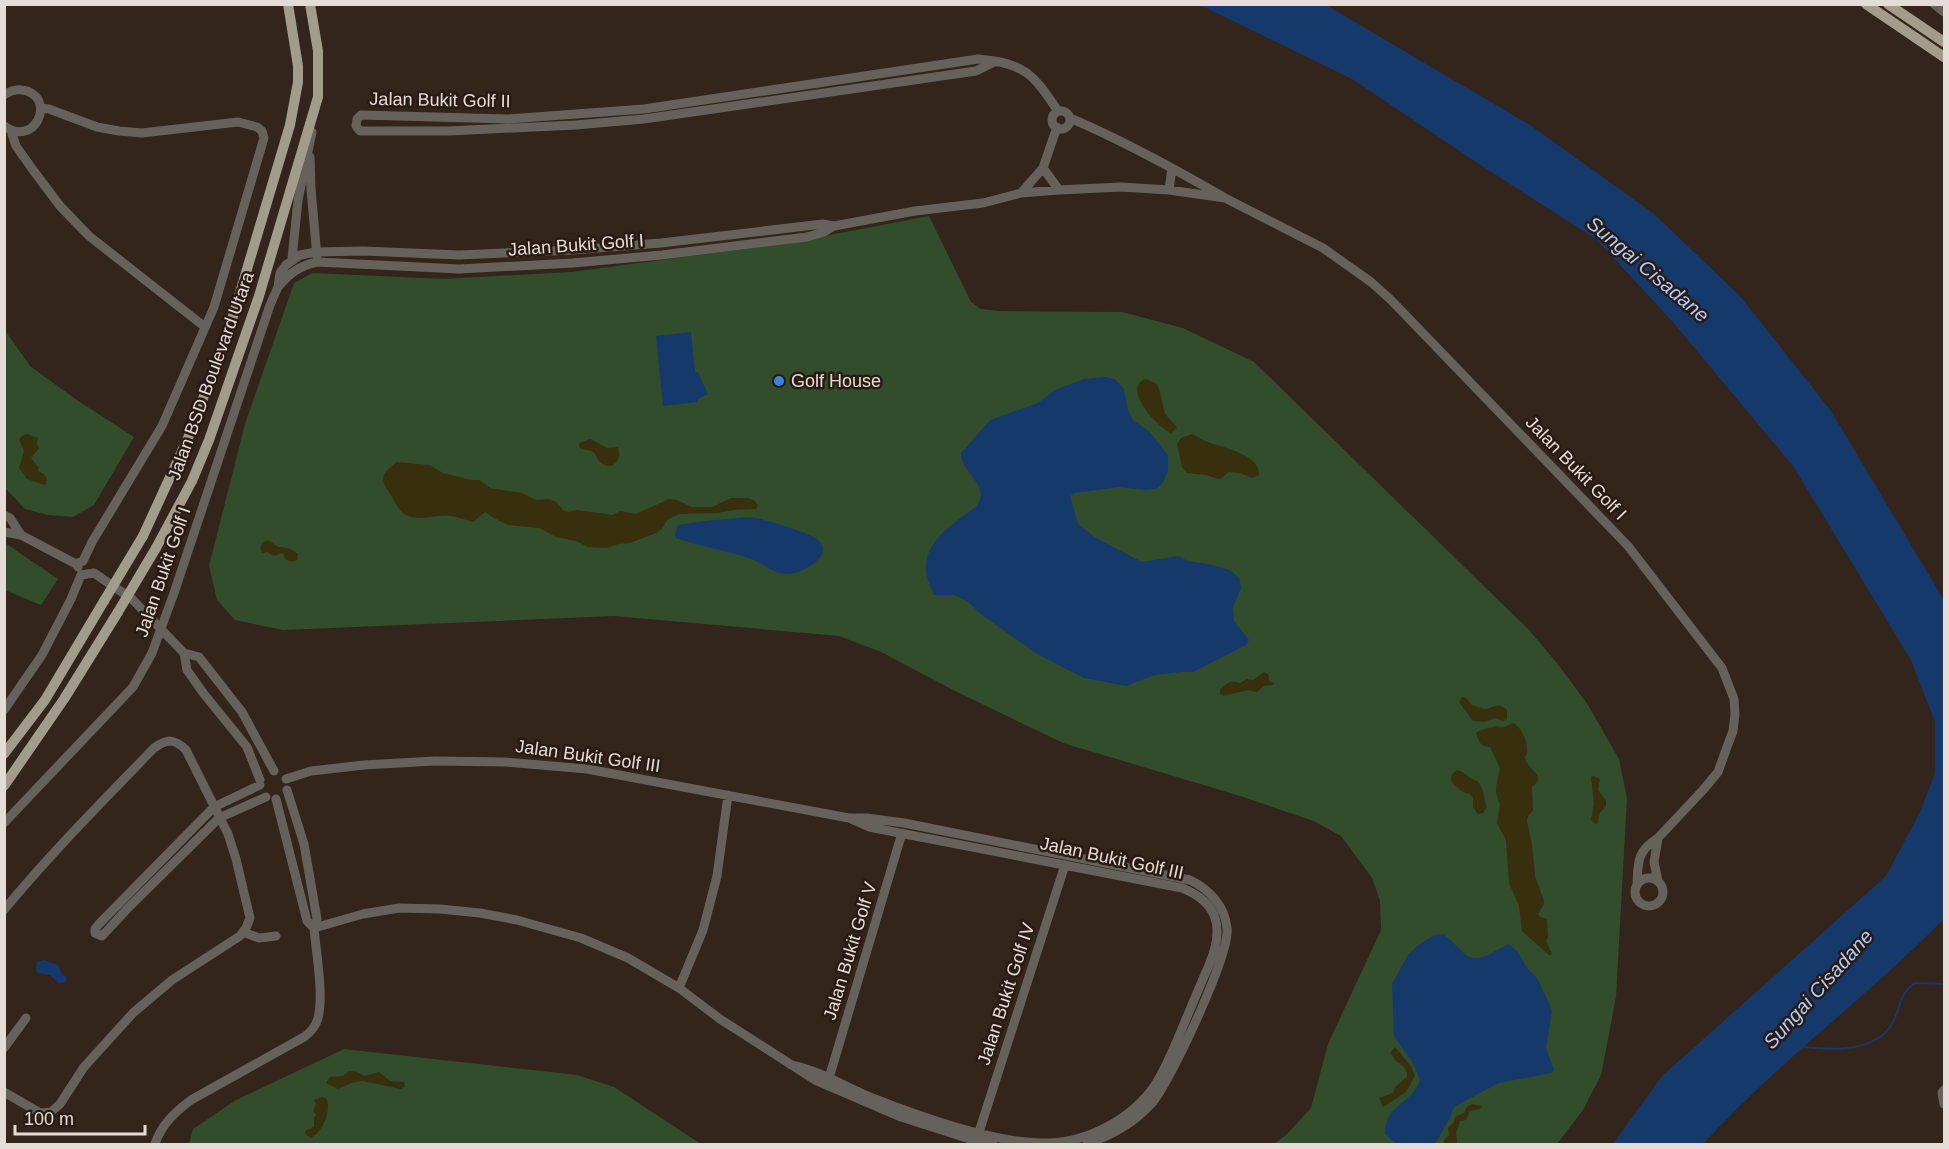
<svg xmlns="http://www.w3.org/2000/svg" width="1949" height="1149" font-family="Arial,sans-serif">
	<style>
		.green { fill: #314d2c }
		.sand { fill: #372f0e }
		.water { fill: #16396b }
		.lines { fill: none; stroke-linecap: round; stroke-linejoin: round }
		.stream { stroke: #16396b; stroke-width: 2 }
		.minor { stroke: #66625b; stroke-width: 9 }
		.major { stroke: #a39c8d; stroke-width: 10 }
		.major-bridge { stroke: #a39c8d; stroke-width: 10 }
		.shop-dot { fill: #3f7fe0; stroke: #291b13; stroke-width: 2 }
		.labels { text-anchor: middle; stroke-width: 5; stroke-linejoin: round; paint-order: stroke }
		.street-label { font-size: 18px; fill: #e6dcd6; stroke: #291b13 }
		.poi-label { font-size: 18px; fill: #e6dcd6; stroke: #291b13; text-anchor: start }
		.water-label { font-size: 20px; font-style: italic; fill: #acccfc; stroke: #291b13 }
	</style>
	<rect width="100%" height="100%" fill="#33241c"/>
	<path class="green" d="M929,216L971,302L981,309L998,311L1122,312L1183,328L1254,362L1528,629L1557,663L1588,705L1619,759L1627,798L1616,997L1609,1034L1601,1075L1583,1110L1557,1144H1274L1286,1135L1311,1108L1328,1044L1381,930L1380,901L1372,878L1341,836L1314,821L1237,795L1063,743L957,692L881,652L839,636L614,616L283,630L235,620L217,600L209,566L245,424L294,283L313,273L444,279L571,272L782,244Z
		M4,329L30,366L74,398L134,437L94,505L73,517L48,515L25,509L5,488Z
		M5,543L58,579L41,605L5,590Z
		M344,1049L577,1075L614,1087L701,1144H189L193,1129L236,1100Z"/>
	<path class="sand" d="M1146,379L1157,384C1161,393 1162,403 1165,413C1168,419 1174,422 1177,428L1171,433C1158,428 1120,387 1146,379Z
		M27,434L38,438L37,444L39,448L31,458L39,468L38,471L44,474L47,479L45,485L27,479L19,468L24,451L19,439L22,436Z
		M1192,434C1197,436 1200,439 1205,441C1220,447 1261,454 1259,475L1252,478L1240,473L1228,472L1222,478L1218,479L1206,475L1187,473L1182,467L1177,444L1181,438Z
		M590,439L607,448L618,447C623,461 611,473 599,461C596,458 596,454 593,452C589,450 583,450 579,447V443Z
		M397,462L429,465L443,473L471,480H479L490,488L522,493L536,500L549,499L556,502L564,511L568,512L576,510L613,515L620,511L636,514L669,499L677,500L692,507H712L731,498H748L754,500L758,505L756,509L733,510L718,513L679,514L667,520L662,529L656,533L630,543L618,544L607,548L588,547L576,541L556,537L539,528L508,525L494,518L485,512L473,522C466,520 458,517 451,516C435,513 414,525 401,511C396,506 393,498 389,492C378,477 384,472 397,462Z
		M268,540L278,547C288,547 290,548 298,554L297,560L292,562L285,559L284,555L281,553L274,556L267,552L263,553L260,548L263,543Z
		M1264,672L1269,675V681L1274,683L1273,685L1264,686L1257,692L1248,690L1223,696L1220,694V690C1227,682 1231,680 1240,683L1247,679L1253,680Z
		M1462,697L1466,698L1472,705L1484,709C1494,708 1498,701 1507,710V719L1503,721L1495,718L1485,722L1473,721L1459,702Z
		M1514,723C1522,729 1528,742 1527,752C1526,759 1523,754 1526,761C1530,771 1547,776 1532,787L1533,810L1528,816L1527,821L1532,845L1535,876L1544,901V904L1538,914L1540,917L1547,919L1548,937L1546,941L1552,954L1549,955L1522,931L1519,906L1509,883L1506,840L1497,823L1500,805L1496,793V787L1500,768L1490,747L1484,746L1480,743L1476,733C1481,728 1490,729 1496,726C1504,729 1507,725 1514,723Z
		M1457,770C1464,772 1465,774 1470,778C1473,780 1477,780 1479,783C1483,786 1484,800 1487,807L1483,813L1478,814L1473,807V798L1470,794C1459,792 1442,778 1457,770Z
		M1594,776L1600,779L1598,790L1606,801V806L1599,814L1598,823L1596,824L1591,820L1594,804L1591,777Z
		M1395,1047L1411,1066L1415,1076L1406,1092L1383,1107L1379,1098L1393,1093L1395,1087L1407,1077C1408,1063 1394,1065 1391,1052Z
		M349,1071L357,1072L365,1076L379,1072L390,1081L404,1082L405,1086L401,1089L363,1081L354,1082L338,1089L326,1083L330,1077L343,1076Z
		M322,1097L327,1099C331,1111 323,1132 311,1138L306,1135L305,1131L314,1127V1118L316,1115L313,1111L316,1104L314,1100Z
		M1472,1104L1481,1106L1480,1109L1470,1111L1466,1120L1460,1121L1456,1133L1457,1144H1443L1444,1140L1449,1135L1448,1128L1454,1122L1455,1117L1464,1113L1467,1107Z"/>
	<path class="water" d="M1200,5H1326L1530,125L1653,213L1740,296L1831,411L1944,600V919C1867,997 1777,1063 1703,1144H1613L1662,1076L1886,876L1920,812L1935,773V722L1911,660L1793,466L1672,321L1596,239L1482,166L1352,79Z
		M691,332L695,372H698L708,394L698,399V402L663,406L656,336Z
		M1105,377L1115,379L1124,389L1128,410L1133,420L1150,432L1168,455V471L1163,482L1158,488L1147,490L1119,487L1075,493L1070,496L1078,524L1096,538L1142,562L1178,556L1188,561L1213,565L1230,570L1239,578L1241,588L1233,607L1234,621L1249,640L1246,645L1193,672H1181L1155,675L1126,686L1084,678L1037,654L982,615L967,601L954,595H934C932,589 927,580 926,573C923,540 955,523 977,506C991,484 961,474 961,453L990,420L1038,403L1055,390L1084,379Z
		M749,517C762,518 809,532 818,540C836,556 799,576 785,574C773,573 762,563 751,559C726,550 701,547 676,538L675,534L678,525L704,521Z
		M1443,934C1452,940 1457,947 1465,954C1478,966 1496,949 1509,944L1519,953L1526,967L1537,978L1548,1001L1552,1011L1546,1048L1554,1070L1551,1073L1499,1083L1457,1105L1453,1109L1450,1118L1435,1144H1396L1385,1134C1386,1102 1411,1106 1420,1080L1413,1063L1394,1036L1392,984L1408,955L1416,947L1434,935Z
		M44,960L58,965L62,975L67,977L66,982L58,983C57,981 52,977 51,976C42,972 33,978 37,962Z"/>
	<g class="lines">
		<path class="stream" d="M1804,1047C1833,1050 1874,1053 1892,1024C1902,1007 1896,999 1914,983L1944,984"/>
		<path class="minor" d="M1934,4L1944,12
			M994,62L976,71L644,119L576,125L448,131H360L356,126L357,119L361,115L508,119L644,109L978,59C1025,63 1033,74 1058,111
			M4,95C11,90 18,88 27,91C56,101 34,148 4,126
			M41,108L49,109L97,127L119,131L142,133L238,122L257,127L262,131L264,138L214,307L162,426L92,542L83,561L76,564
			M1052 120a9 9 0 1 1 18 0a9 9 0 1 1-18 0Z
			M11,131L16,146L33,170L60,206L89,236L205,327
			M310,157L311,189L317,257
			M1043,168L1059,190
			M1169,190L1172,168
			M1021,193L1043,168L1057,127
			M1225,198L1323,248L1371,282L1391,300L1628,546L1722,668L1734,699L1735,714L1733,731L1727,747L1718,772L1703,790L1658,838C1637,851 1638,862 1637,884
			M292,259L298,200L312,132
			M278,287C290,273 299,266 317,262L459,269L573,263L662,255L807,237L824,232L834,226L915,211L983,203L1021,193L1059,190L1121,187L1169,190L1225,198C1175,169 1124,141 1070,118
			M4,515L10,518L21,535
			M4,532L21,535L76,564L78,567
			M81,575L94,573L132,599L184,653L199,657L242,712L274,771
			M184,653L187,670L204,694L247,747L260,780
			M4,710L42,655L71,599L81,575
			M286,779L311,771L364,765L435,761L505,762L587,769L849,818H867L904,823L1190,880C1209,889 1225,906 1227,928C1231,953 1170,1082 1152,1103C1133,1124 1112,1135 1087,1144
			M260,785L214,807L99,924L95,929V933L102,936L129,907L219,818L266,797
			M276,799L307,921L314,928
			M4,823L133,687L152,653L174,593L270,305L278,287L280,273L286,265L300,255L316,252L363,251L459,255L572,250L661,243L823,224L834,226
			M1658,838L1654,862L1658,881
			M1635 892a14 14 0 1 1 28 0a14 14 0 1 1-28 0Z
			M4,910C51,853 103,801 154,748C167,739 174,738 186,750L228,834L236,859L250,918L246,928L240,936L172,980L133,1013L84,1067L60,1104L51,1112L40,1113L4,1092
			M314,928L363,914L399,908L440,909L480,913L517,920L581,938L628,958L679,988L720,1019L815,1080L901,1117L976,1141L993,1144
			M243,932L259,938L276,936
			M679,988L703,930L717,876L728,795
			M4,1048L26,1018
			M791,1065C821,1071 847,1088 875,1099C921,1117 998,1144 1046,1143C1087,1143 1132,1119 1155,1085C1165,1070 1172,1052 1179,1036C1189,1012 1199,988 1209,965C1224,930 1220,903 1182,888L869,827L851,819
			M829,1078L902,833
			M1944,1090L1942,1093L1944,1104
			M979,1132L1065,865
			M155,1144C161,1125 175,1112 191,1100L304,1037C311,1032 316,1026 318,1018C324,995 316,952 314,928L317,919L304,844L287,790"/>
		<path class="major" d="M1866,4L1944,57
			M1888,4L1944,42
			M143,536L188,438L228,333L290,125L298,82V66L288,4
			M156,548L192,481L209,440L259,296L318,97V51L310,4
			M4,754L45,700L104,601
			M4,786L64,699L118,612"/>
		<path class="major-bridge" d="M104,601L143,536
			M118,612L156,548"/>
	</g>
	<circle class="shop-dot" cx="779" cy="381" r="6"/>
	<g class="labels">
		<g class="street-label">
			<text transform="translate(440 100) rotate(1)" y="6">Jalan Bukit Golf II</text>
			<text transform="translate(576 245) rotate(-4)" y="6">Jalan Bukit Golf I</text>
			<text transform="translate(211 376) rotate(-70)" y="6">Jalan BSD Boulevard Utara</text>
			<text transform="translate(1576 468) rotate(46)" y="6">Jalan Bukit Golf I</text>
			<text transform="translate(163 572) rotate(-71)" y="6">Jalan Bukit Golf I</text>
			<text transform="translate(588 756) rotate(8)" y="6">Jalan Bukit Golf III</text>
			<text transform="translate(1112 858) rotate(12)" y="6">Jalan Bukit Golf III</text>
			<text transform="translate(850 951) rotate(-73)" y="6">Jalan Bukit Golf V</text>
			<text transform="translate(1006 994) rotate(-72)" y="6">Jalan Bukit Golf IV</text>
		</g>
		<g class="poi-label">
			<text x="791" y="387">Golf House</text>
		</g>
		<g class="water-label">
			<text transform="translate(1648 269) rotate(40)" y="7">Sungai Cisadane</text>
			<text transform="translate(1818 989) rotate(-48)" y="7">Sungai Cisadane</text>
		</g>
	</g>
	<rect width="1949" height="1149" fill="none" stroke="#e6dcd6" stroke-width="12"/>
	<path d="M15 1125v9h130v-9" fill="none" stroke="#e6dcd6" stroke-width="3"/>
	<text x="24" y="1125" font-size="18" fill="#e6dcd6" stroke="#291b13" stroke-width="4.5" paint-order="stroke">100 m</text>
</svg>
